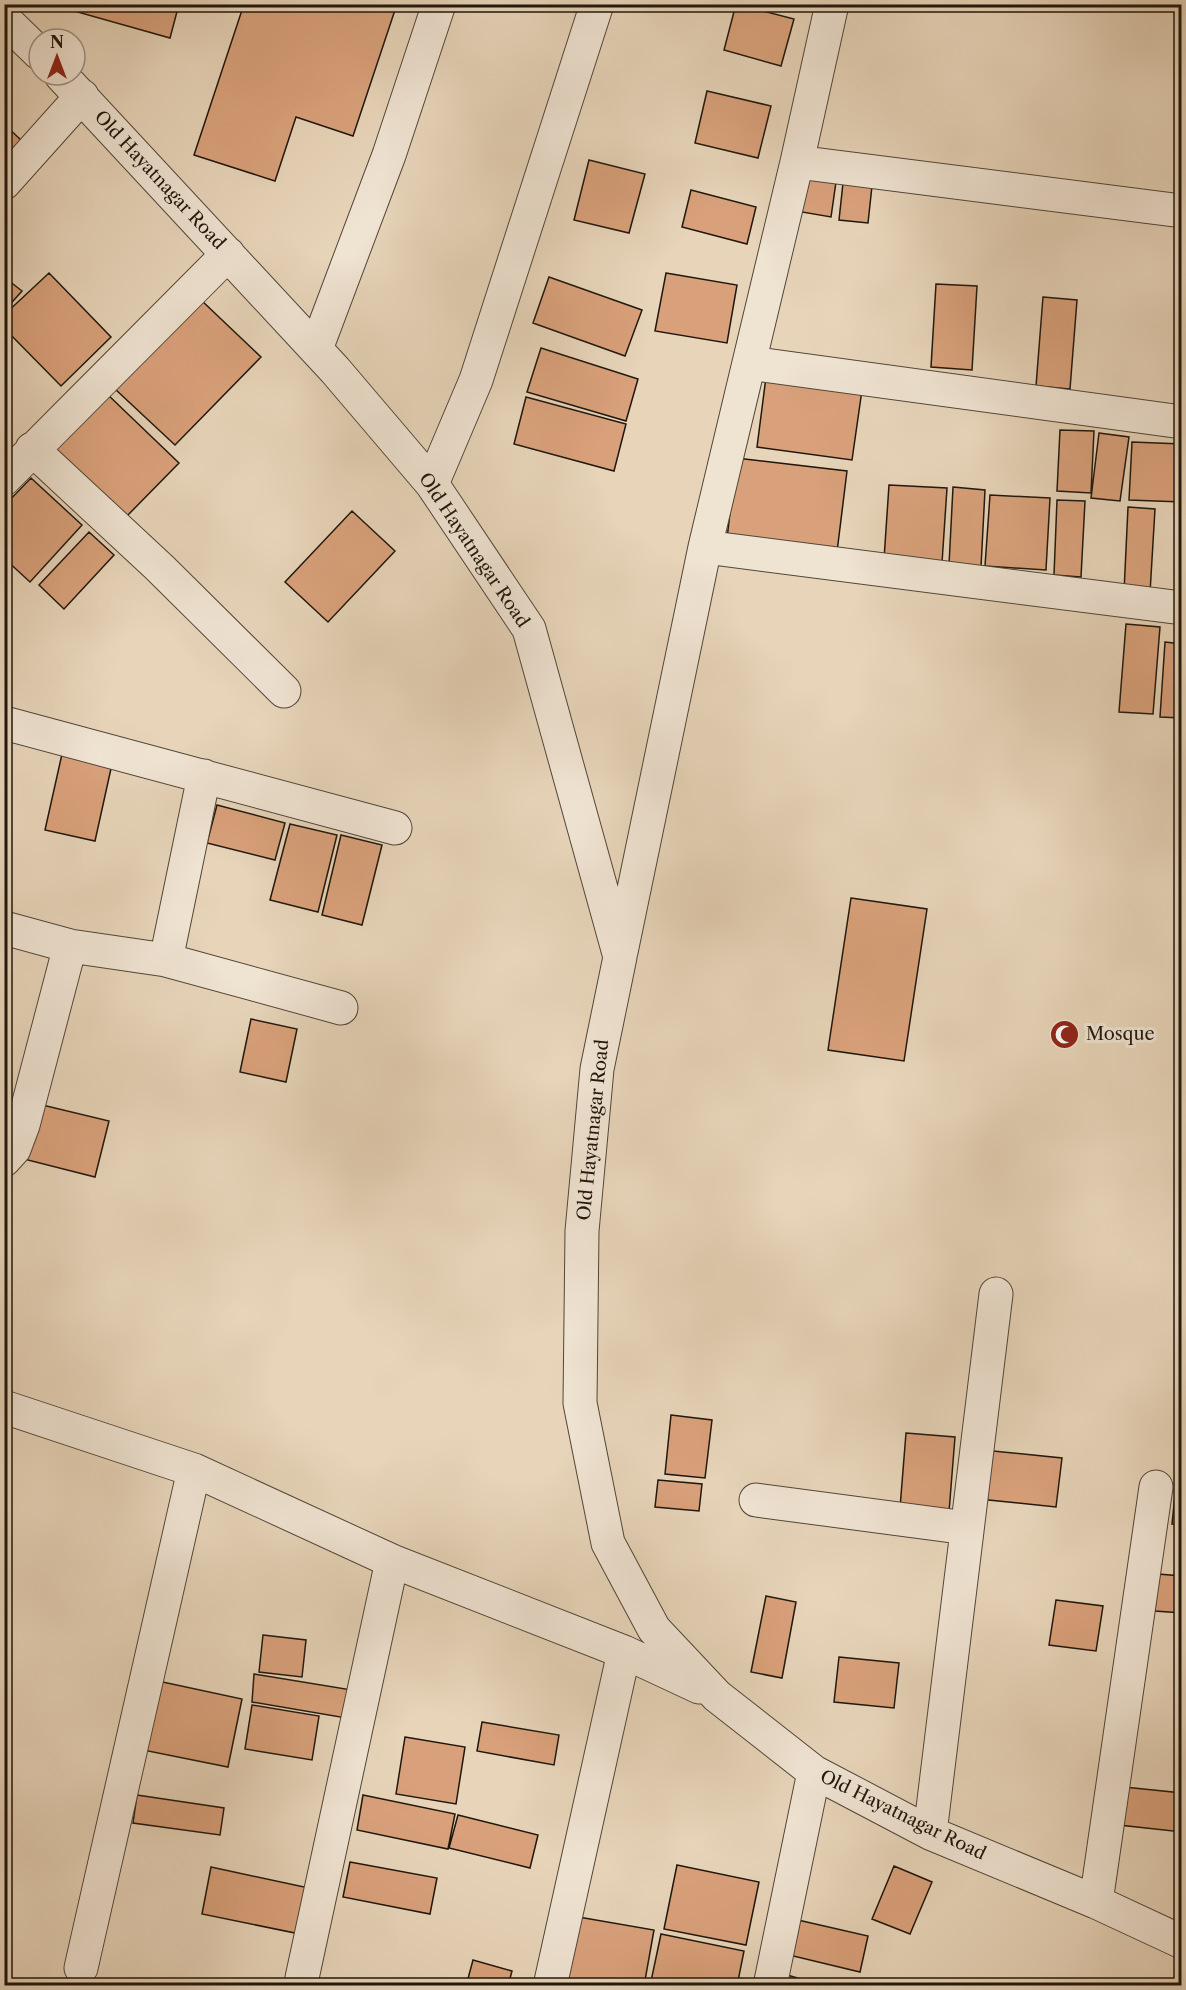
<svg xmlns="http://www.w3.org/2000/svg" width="1186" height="1990" font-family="'Libre Caslon Text',serif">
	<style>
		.building { fill: #d9a17b; stroke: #1f170d; stroke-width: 1.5 }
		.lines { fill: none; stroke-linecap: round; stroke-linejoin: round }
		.minor-casing { stroke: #514638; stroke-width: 35 }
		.minor { stroke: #efe3d2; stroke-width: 33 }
		.labels { text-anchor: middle; stroke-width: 6; stroke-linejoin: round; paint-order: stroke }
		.street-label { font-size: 18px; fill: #1f170d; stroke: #efe3d2 }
		.poi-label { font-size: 18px; fill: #1f170d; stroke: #efe3d2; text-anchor: start }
	</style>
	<rect width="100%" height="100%" fill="#e7d4b9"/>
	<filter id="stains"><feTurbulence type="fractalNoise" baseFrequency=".00333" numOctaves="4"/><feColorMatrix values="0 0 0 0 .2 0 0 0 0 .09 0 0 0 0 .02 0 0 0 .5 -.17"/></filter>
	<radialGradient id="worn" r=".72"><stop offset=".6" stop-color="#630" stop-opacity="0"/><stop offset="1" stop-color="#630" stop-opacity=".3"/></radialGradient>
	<path class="building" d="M68,4H179L170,38L67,9Z
		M244,4H397L353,136L296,117L275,181L194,155Z
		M736,4L794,19L781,66L724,50Z
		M707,91L771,106L758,158L695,143Z
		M4,124L22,141L4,159Z
		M589,160L645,174L629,233L574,220Z
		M801,177L836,182L831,217L796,211Z
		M843,183L872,186L868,223L839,220Z
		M691,190L756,207L747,244L682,227Z
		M49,273L111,337L61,386L4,328V315Z
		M666,273L737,285L727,343L655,331Z
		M4,277L22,291L4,311Z
		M549,277L642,310L625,356L533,323Z
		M936,284L977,286L972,370L931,367Z
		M1043,297L1077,300L1070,389L1036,386Z
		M201,300L261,357L175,445L115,389Z
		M541,348L638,379L626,421L527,392Z
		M766,377L862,390L852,460L757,447Z
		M106,393L179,463L127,516L54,447Z
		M526,397L626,424L614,471L514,444Z
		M1060,430L1094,431L1091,493L1057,491Z
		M1099,433L1129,437L1120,501L1091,498Z
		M1132,442L1182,444V502L1129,500Z
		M736,458L847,471L837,552L727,539Z
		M31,478L82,525L30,582L4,558V506Z
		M889,485L947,488L942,563L884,559Z
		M953,487L985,490L981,567L949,565Z
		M990,495L1050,498L1046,570L985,566Z
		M1057,500L1085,501L1081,577L1054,575Z
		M1128,507L1155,509L1150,593L1124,592Z
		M352,511L395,551L328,622L285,582Z
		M89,532L114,555L64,609L39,585Z
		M1126,624L1160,627L1153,714L1119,712Z
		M1165,642L1182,644V718L1160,717Z
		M62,754L112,764L95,841L45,830Z
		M217,805L285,823L275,860L207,843Z
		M290,824L337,835L318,912L270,900Z
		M341,835L382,845L362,925L322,915Z
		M851,898L927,909L904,1061L828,1050Z
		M251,1019L297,1029L286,1082L240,1072Z
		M30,1102L109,1121L95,1177L16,1157Z
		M671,1415L712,1420L705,1478L665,1474Z
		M906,1433L955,1437L949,1512L900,1508Z
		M983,1450L1062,1458L1056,1507L979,1499Z
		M658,1480L702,1484L699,1511L655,1507Z
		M1176,1485H1182V1525L1172,1524Z
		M1158,1574L1182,1576V1613L1155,1611Z
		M766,1596L796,1602L782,1678L751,1672Z
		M1056,1600L1103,1606L1096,1651L1049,1645Z
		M263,1635L306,1640L302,1677L259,1672Z
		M839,1657L899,1663L894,1708L834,1702Z
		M254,1674L352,1690L346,1718L252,1702Z
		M158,1681L242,1699L228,1767L143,1750Z
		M252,1705L319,1716L312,1760L245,1749Z
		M482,1722L559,1735L554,1765L477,1751Z
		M405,1737L465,1747L456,1804L396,1794Z
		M1124,1787L1182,1793V1832L1119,1825Z
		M137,1795L224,1808L220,1835L133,1823Z
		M363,1795L455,1814L448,1849L357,1830Z
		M458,1815L538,1835L530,1868L449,1848Z
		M350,1862L437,1878L430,1914L343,1897Z
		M677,1865L759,1882L746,1945L664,1929Z
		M894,1866L932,1882L910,1934L872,1919Z
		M211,1867L309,1888L300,1934L202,1914Z
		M567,1915L654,1930L644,1986H555Z
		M798,1920L868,1936L860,1972L789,1955Z
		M661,1934L744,1951L737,1986H650Z
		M473,1960L512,1971L508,1986H466Z
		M784,1974L824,1986H780Z
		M1138,1980L1162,1986H1137Z"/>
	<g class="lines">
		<defs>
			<path id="minor" d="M4,19L39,53
				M61,75L335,370L432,484L529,629L620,957L597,1069L582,1231L580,1403L608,1543L654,1629L717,1696L814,1772L930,1833L1096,1902L1182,1942
				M797,162L1182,211
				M4,183L82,96
				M316,349L389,155L439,4
				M749,363L1182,422
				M32,449L160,568L284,691
				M4,479L228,254
				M432,484L476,380L597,4
				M705,547L1182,608
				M4,723L395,828
				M4,928L70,946L166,960L204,776
				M621,952L705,547L797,162L832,4
				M166,960L341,1008
				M4,1160L14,1149L23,1125L70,946
				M4,1407L194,1470L392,1561L624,1652L699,1687
				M756,1500L967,1528
				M930,1833L996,1294
				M1096,1902L1156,1487
				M81,1968L194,1470
				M302,1978L392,1561
				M550,1986L624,1652
				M770,1986L814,1772"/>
		</defs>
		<use href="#minor" class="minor-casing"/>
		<use href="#minor" class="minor"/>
	</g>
	<defs>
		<symbol id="mosque-disc" viewBox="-11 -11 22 22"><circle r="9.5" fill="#8f2418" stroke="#efe3d2"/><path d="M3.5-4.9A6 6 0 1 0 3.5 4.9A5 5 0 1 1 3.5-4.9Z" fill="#fff"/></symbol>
	</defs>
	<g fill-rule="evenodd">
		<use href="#mosque-disc" x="1048" y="1018" width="33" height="33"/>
	</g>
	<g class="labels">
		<g class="street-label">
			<text transform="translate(160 180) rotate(47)" y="6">Old Hayatnagar Road</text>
			<text transform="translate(474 550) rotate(56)" y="6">Old Hayatnagar Road</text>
			<text transform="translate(593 1130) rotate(-84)" y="6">Old Hayatnagar Road</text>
			<text transform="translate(903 1815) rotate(26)" y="6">Old Hayatnagar Road</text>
		</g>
		<g class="poi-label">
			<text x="1086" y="1040">Mosque</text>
		</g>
	</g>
	<rect width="1186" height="1990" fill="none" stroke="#e7d4b9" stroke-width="24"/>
	<rect x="6" y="6" width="1174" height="1978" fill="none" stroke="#1f170d" stroke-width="3"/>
	<rect x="12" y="12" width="1162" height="1966" fill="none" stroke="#1f170d" stroke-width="1.5"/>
	<g transform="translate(57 57)"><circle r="28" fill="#efe3d2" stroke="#9c9183" stroke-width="1.5"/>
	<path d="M0-4.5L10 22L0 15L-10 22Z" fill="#8f2418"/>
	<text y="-9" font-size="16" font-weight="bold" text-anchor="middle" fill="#1f170d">N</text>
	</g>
	<rect width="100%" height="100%" filter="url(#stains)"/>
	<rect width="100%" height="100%" fill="url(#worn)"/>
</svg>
